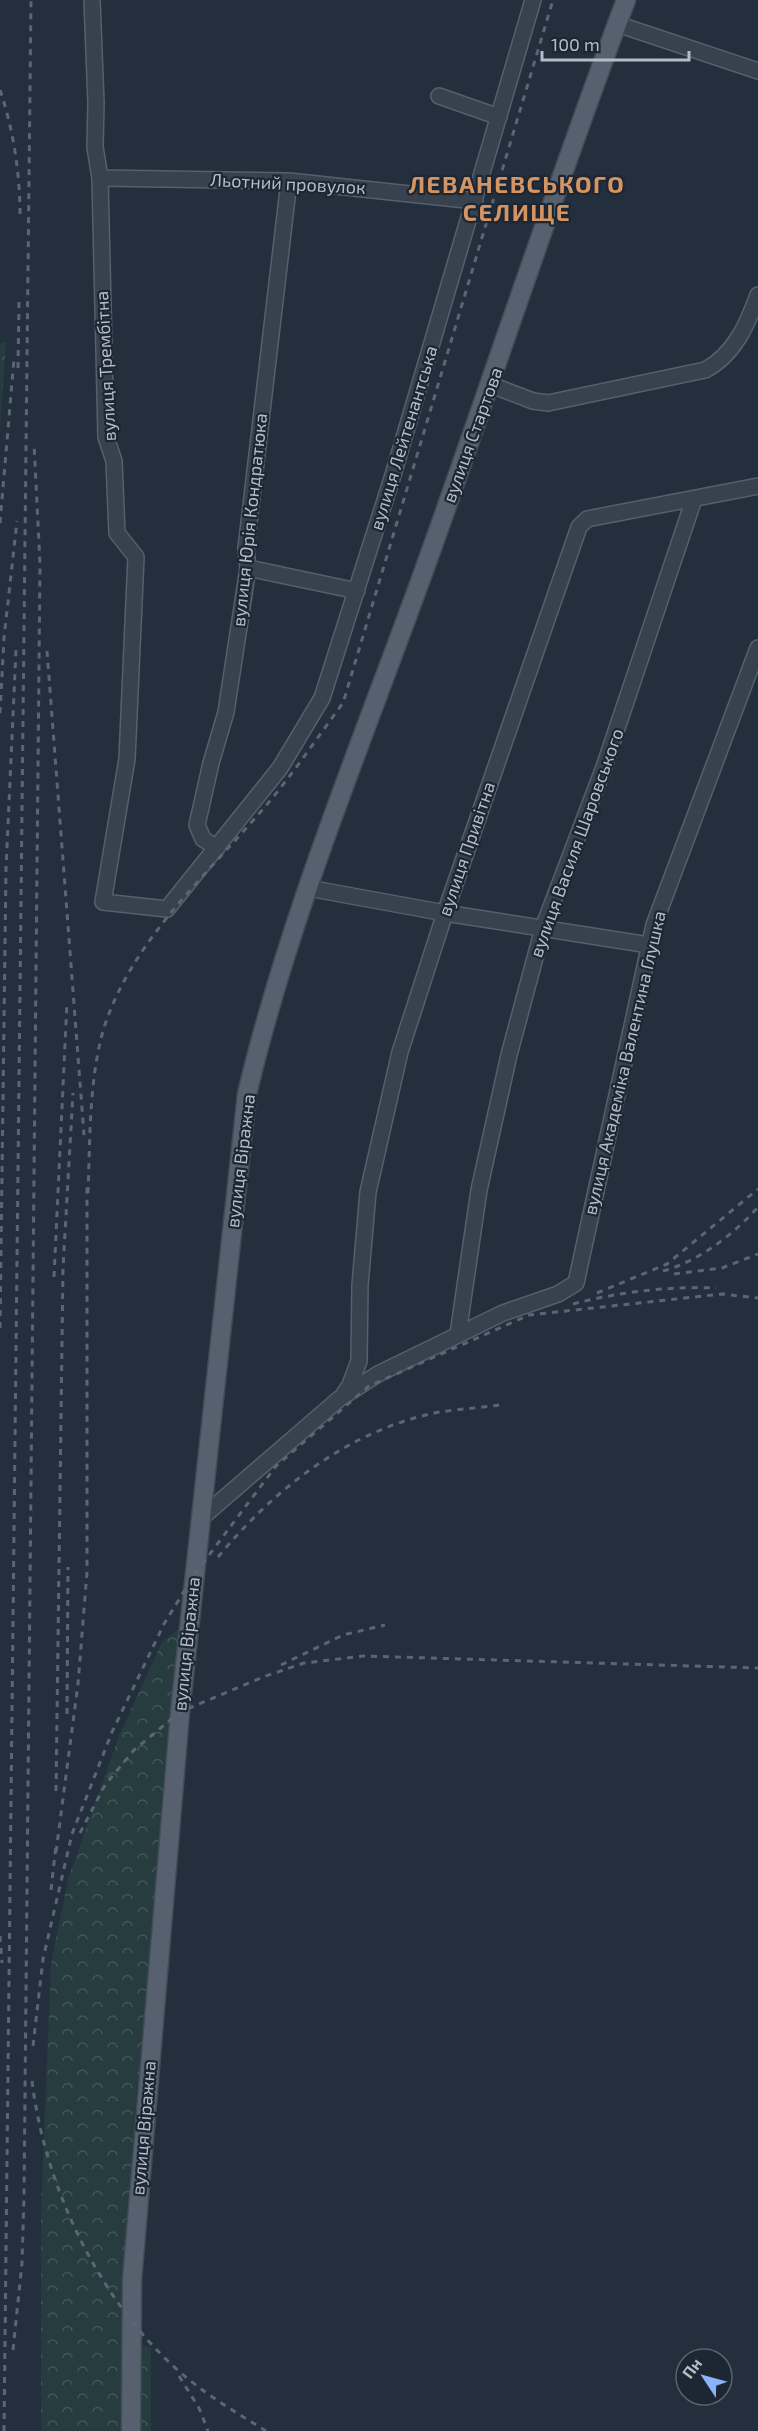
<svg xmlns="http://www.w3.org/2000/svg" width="758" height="2431" font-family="'Exo 2',sans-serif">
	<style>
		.forest { fill: url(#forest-crowns) }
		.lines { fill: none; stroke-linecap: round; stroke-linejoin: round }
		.minor-casing { stroke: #565f6c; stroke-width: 18 }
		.major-casing { stroke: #414a57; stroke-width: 21 }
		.minor { stroke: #38414e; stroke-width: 15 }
		.major { stroke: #56606e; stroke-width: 18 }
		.rail { stroke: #5a6575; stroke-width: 3; stroke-dasharray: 6 6; stroke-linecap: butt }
		.labels { text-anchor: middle; stroke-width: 4.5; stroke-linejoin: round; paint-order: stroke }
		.street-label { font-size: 18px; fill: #b4bcc9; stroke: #1d2633 }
		.district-label { font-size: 24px; font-weight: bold; letter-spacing: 1.5px; fill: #d59563; stroke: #1d2633 }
	</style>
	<defs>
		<pattern id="forest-crowns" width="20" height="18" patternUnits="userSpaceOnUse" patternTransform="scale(1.5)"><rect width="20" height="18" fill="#263c3f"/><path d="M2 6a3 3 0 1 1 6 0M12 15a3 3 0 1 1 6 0" fill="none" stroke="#435659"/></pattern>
	</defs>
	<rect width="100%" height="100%" fill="#242f3e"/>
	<path class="forest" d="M6,342L0,428V343Z
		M180,1628L183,1677L131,2342L151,2348V2431H41V2209L51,1964L68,1879L119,1736L162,1642Z"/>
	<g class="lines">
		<defs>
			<path id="minor" d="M92,0L96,103L95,147L100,178L106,437L114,461L117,533L136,557L127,759L103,902L167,909L280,768L322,698L393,475L533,0
				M617,24L758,71
				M439,96L499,117
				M100,178L289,181L475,201
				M491,385L533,401L548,403L705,370C734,355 747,325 758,295
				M248,568L357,591
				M217,848L203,839L197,825L211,763L226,712L248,568L246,548L289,181
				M308,888L445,913L649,945
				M458,1334L479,1190L509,1055L543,928L604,767L694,499
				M344,1394L350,1385L359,1361L360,1285L368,1192L400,1052L445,913L579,527L587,519L758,486
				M200,1519L339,1399L378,1374L503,1313L558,1294L576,1283L654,925L758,648"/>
			<path id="major" d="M131,2431L132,2280L180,1712L247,1094C289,917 360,747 422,576C491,385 554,190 626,0"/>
		</defs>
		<use href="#minor" class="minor-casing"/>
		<use href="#major" class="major-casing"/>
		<use href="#minor" class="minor"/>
		<use href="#major" class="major"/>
		<path class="rail" d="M0,90C13,128 20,173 20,214
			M18,368L19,302
			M0,523L14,359
			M47,651L84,1135
			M0,713L4,638L17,521
			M88,1193C90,1141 89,1081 103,1031C130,942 206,876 264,808C293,774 317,738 343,703L553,0
			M663,1271C699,1261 733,1235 758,1207
			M674,1274L722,1268L758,1254
			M54,1277L67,1002
			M597,1293L667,1264L758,1189
			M573,1304C619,1292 669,1286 716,1288
			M0,1328L6,869L16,650
			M218,1557C271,1493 340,1437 422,1416C446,1409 474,1409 499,1405
			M281,1665L343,1635L385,1625
			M67,1714L68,1567
			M56,1791L63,1268L73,1093
			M80,1833L105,1785L134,1750L180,1712L263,1677L304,1663L364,1656L758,1668
			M56,1852L78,1684L87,1572V1186
			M51,1890L56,1845
			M0,1936L2,1963
			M33,2046L43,1959L72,1834L112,1732L164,1624L194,1575L276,1466L369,1386L529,1315L722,1294L758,1298
			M32,2081C45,2189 102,2308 187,2378C211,2398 239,2414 266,2431
			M13,2350L22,2263L24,2196L40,564L34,443
			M179,2376L199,2408L208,2431
			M4,2431L31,0"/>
	</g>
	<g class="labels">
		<g class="street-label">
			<text transform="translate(288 184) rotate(3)" y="6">Льотний провулок</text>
			<text transform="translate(106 366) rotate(-93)" y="6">вулиця Трембітна</text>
			<text transform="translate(473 435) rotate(-70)" y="6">вулиця Стартова</text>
			<text transform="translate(404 438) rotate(-73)" y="6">вулиця Лейтенантська</text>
			<text transform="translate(250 520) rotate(-84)" y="6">вулиця Юрія Кондратюка</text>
			<text transform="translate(577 843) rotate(-70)" y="6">вулиця Василя Шаровського</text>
			<text transform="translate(467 849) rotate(-71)" y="6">вулиця Привітна</text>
			<text transform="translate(625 1063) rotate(-77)" y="6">вулиця Академіка Валентина Глушка</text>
			<text transform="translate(241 1161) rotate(-83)" y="6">вулиця Віражна</text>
			<text transform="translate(187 1644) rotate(-84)" y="6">вулиця Віражна</text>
			<text transform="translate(144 2128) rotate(-85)" y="6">вулиця Віражна</text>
		</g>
		<g class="district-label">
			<text x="517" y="193">ЛЕВАНЕВСЬКОГО<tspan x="517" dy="28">СЕЛИЩЕ</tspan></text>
		</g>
	</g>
	<g transform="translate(704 2377) rotate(306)"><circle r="28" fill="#1d2633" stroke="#59626f" stroke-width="1.5"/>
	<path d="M0-4.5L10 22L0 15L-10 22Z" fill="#8ab4f8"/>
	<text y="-9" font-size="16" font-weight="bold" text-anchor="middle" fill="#b4bcc9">Пн</text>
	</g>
	<path d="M542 51v9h147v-9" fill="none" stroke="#b4bcc9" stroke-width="3"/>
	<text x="551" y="51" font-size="18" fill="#b4bcc9" stroke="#1d2633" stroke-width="4.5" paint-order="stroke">100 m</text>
</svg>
